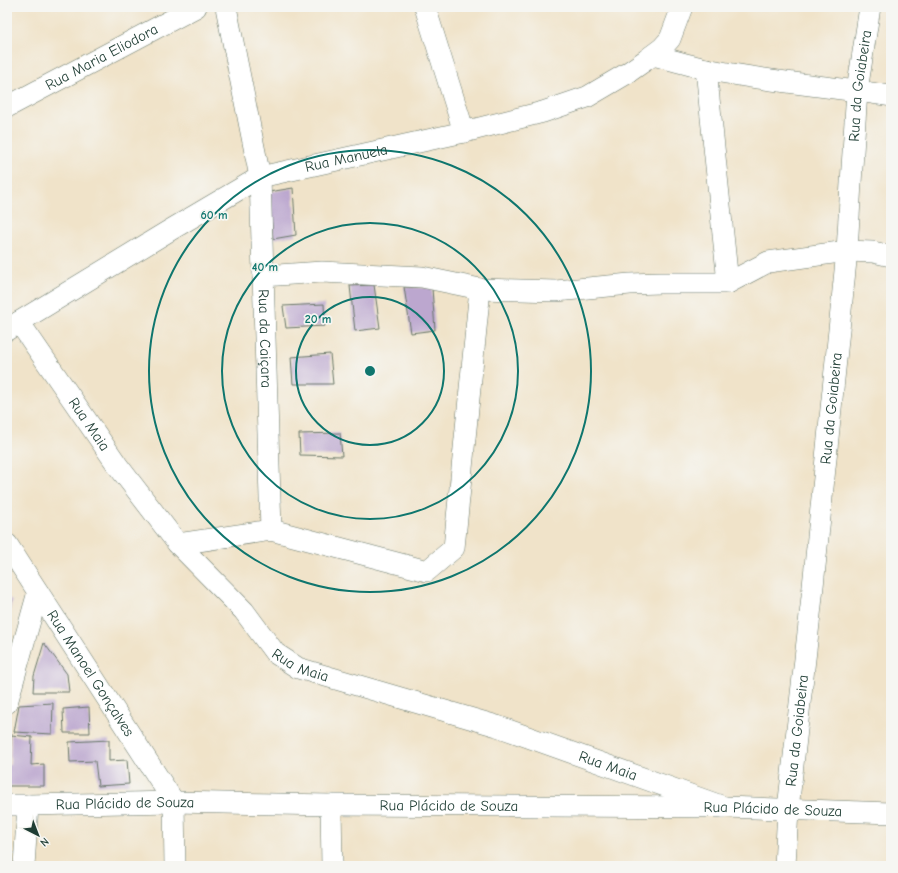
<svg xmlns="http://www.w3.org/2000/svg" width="898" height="873" font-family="'Comic Neue',sans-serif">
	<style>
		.building { fill: #bca7cf }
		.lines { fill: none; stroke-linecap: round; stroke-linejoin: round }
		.minor-casing { stroke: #687768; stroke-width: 22 }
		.minor { stroke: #fff; stroke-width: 21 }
		.ring { fill: none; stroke: #0f766e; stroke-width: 2 }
		.labels { text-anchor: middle; stroke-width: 3.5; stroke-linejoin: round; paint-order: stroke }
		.street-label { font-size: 15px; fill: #1f3d34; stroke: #f6f6f2 }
		.centre { fill: #0f766e; stroke: #f6f6f2; stroke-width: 2 }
		.ring-label { font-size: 12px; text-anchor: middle; font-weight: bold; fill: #0f766e; stroke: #f6f6f2; stroke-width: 3.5; stroke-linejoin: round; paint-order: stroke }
	</style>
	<rect width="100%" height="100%" fill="#f6f6f2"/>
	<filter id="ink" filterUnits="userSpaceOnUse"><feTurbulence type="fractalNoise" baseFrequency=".025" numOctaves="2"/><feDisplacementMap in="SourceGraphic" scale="8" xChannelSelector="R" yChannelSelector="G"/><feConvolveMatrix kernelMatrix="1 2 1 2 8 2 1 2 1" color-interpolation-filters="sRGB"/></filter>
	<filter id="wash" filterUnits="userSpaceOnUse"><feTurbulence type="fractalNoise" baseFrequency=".012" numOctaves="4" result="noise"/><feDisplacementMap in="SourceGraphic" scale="16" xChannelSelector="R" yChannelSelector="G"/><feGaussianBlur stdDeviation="0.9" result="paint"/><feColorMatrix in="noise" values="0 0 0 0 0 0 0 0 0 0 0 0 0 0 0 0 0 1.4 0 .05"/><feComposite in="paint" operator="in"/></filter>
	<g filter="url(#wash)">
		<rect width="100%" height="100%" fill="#f0e3c9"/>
		<g id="blocks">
			<path class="building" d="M293,188L296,235L273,239L269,192Z
				M374,285L380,328L355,331L350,286Z
				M404,287L432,288L435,330L411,333Z
				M324,304L325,326L286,328L283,306Z
				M330,354L333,384H293L291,357Z
				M340,433L342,456L300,455L299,434Z
				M7,598L12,600L8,619H7Z
				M44,643L67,674L69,692H33L34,676Z
				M53,703L52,734L14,732L19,705Z
				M89,707L90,733H64L63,709Z
				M11,735L32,737L31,765L44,764V786H7V765H10Z
				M109,740V761L127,760L129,784L98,786L95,761L70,762L69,742Z"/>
		</g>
	</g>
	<g filter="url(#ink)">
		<use href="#blocks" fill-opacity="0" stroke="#687768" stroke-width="1"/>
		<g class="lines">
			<defs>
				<g id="minor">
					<path id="s1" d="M226,7L260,177L271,530"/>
					<path d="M425,7L464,132"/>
					<path d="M653,55C671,60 689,65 706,69C767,82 830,86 891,96"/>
					<path d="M706,69L728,283"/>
					<path id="s2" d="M7,107L196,7"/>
					<path d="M263,276L322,272L422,277L480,289L556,291L630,284L660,283H728L768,262L847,251L873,252L891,256"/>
					<path id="s3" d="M19,322L118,466L178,544L244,611L275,653L298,668L497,726L724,807"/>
					<path id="s4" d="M7,330L19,322L167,232L260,177L464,132L543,112L587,97L626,74L646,60L662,48L670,39L682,7"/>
					<path id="s5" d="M7,544L174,802L175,866"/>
					<path d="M178,544L271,530L427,571L454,548L480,289"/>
					<path d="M7,703L38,592"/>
					<path id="s6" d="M7,805H28L174,802L331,805L724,807L891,813"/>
					<path d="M331,805L332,866"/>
					<path d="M24,866L28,805"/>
					<path id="s7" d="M785,866L788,809L811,606L847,251L851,183L857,91L870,7"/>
				</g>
			</defs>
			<use href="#minor" class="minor-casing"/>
			<use href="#minor" class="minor"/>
		</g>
	</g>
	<g class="ring">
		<circle cx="370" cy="371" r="74"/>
		<circle cx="370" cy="371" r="148"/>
		<circle cx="370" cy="371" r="221"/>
	</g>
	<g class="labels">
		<g class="street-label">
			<text dy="5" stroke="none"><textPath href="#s2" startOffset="107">Rua Maria Eliodora</textPath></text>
			<text dy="5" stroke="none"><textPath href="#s7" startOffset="784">Rua da Goiabeira</textPath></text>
			<text dy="5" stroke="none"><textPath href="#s4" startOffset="384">Rua Manuela</textPath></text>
			<text dy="5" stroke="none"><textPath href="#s1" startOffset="335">Rua da Caiçara</textPath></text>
			<text dy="5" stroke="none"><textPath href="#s7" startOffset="460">Rua da Goiabeira</textPath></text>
			<text dy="5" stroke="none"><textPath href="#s3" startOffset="124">Rua Maia</textPath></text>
			<text dy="5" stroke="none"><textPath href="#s3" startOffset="448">Rua Maia</textPath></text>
			<text dy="5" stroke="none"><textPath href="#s5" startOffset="154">Rua Manoel Gonçalves</textPath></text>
			<text dy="5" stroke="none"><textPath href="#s7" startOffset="136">Rua da Goiabeira</textPath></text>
			<text dy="5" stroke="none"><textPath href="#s3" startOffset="772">Rua Maia</textPath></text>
			<text dy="5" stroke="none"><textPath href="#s6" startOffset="118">Rua Plácido de Souza</textPath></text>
			<text dy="5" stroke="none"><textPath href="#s6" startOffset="442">Rua Plácido de Souza</textPath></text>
			<text dy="5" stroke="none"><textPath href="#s6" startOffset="766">Rua Plácido de Souza</textPath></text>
		</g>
	</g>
	<circle cx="370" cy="371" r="6" class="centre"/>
	<g class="ring-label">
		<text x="214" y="219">60 m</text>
		<text x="265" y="271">40 m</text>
		<text x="318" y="323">20 m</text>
	</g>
	<rect width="898" height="873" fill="none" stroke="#f6f6f2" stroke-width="24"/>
	<g transform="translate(38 835) rotate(138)" stroke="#f6f6f2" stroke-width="3" paint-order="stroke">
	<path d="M0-3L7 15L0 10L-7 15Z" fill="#1f3d34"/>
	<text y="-6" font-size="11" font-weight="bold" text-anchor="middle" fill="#1f3d34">N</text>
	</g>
</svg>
